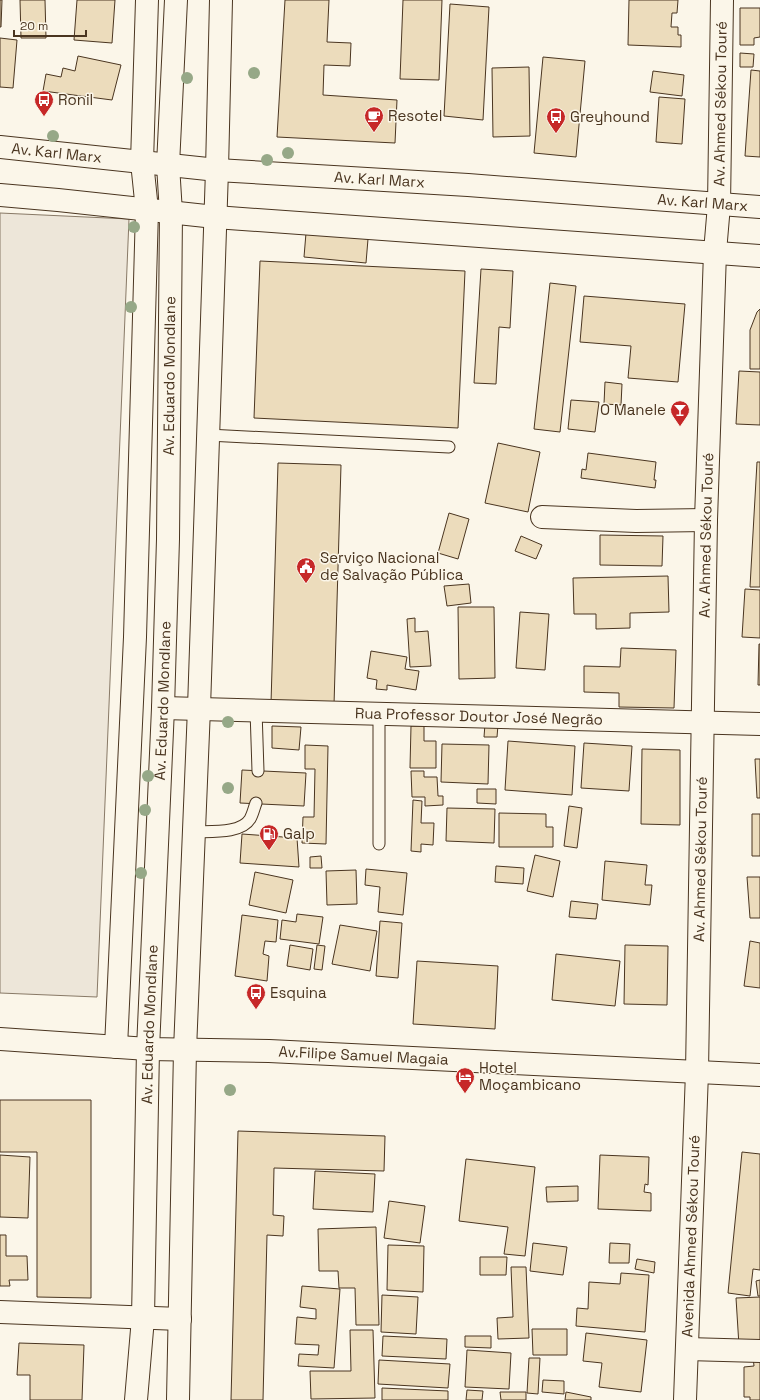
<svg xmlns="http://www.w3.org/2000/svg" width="760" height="1400" font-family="'Space Grotesk',sans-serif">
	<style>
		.green { fill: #ede6d9; stroke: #887966 }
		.building { fill: #ecdcbc; stroke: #4a3520 }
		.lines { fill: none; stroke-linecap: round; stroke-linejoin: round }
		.service-casing { stroke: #4a3520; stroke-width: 13 }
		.minor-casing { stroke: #4a3520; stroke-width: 24 }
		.tertiary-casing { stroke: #4a3520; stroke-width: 24 }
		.primary-casing { stroke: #4a3520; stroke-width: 24 }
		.service { stroke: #fbf6e9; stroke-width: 11 }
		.minor { stroke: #fbf6e9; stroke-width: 22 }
		.tertiary { stroke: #fbf6e9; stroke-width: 22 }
		.primary { stroke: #fbf6e9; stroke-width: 22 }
		.tree { fill: #96a887 }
		.labels { text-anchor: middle; stroke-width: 3; stroke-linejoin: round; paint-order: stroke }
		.poi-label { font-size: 15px; fill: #4a3520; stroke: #fbf6e9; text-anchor: start }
		.street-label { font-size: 15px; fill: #4a3520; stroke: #fbf6e9 }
	</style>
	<rect width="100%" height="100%" fill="#fbf6e9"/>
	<path class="green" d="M0,213L129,219L97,997L0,993Z"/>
	<path class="building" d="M0,0H2L1,27H0Z
		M20,0H45L46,38H21Z
		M77,0H115L112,43L74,40Z
		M285,0H329L327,42L351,43L350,66L324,65L323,95L397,100L395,143L277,137Z
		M403,0H442L439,80L400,79Z
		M629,0H678L677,13H672L671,27H678V35H681V47L628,45Z
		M450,4L489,7L483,120L444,116Z
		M740,8H760V37L754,38V45H740Z
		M0,38L17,40L13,88L0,87Z
		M740,53L754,54L753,67H740Z
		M78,56L121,65L112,100L43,91L46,74L61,77L63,68L75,71Z
		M543,57L585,61L576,157L534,153Z
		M529,67L530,136L493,137L492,68Z
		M751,70L760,71V157L745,156Z
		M653,71L684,75L682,96L650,92Z
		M659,97L685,99L682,144L656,142Z
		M306,233L368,239L366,263L304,257Z
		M260,261L465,271L458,428L254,418Z
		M481,269L513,271L510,328L499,327L496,384L474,383Z
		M550,283L576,286L560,432L534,429Z
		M584,296L685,304L678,382L628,378L631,346L580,342Z
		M760,309V369H750V330L757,312Z
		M739,371L760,372V425L736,424Z
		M605,382L622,384L621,405L604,404Z
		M571,400L599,402L595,432L568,429Z
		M498,443L540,452L528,512L485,503Z
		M588,453L656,462L654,480H656L655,488L581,478L582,469L586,470Z
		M757,462H760V587H750Z
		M278,463L341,465L334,705L271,703Z
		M449,513L469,519L458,559L438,553Z
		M600,535L663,536L662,566L600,565Z
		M521,536L542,545L536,559L515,551Z
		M668,576L669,612L630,613V628L596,629V614H574L573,578Z
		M469,584L471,603L447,606L444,586Z
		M745,589L760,590V638L742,637Z
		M458,607H494L495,678L459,679Z
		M520,612L549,614L545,670L516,668Z
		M415,618V632L428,631L431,666L410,667L407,619Z
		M759,644H760V685H758Z
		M621,648L676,650L674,708L619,707V693L584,692V666L620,667Z
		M371,651L407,657L405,669L419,671L416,690L387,685V690L376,689L377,680L367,678Z
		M485,724L498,725L497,737H484Z
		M272,726L301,727L299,750L272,748Z
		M411,726H424V741H436V768H410Z
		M508,741L575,746L572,795L505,790Z
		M584,743L632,746L629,791L581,788Z
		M442,744L489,745L488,784L441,782Z
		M305,745L328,746L326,844L302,843L303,817H314L315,769H305Z
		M642,749L680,750V825L641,824Z
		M755,759H760V798H757Z
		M242,770L306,773L304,806L240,803Z
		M411,771H424V777H437L438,796H443V805L425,806V797H412Z
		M477,789H496V804L477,803Z
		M413,800L422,801L421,823H434L433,845L421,844V852L411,851Z
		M569,806L582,808L577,848L564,846Z
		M447,808L495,809L494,843L446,841Z
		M499,813L546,814V827H553V847H499Z
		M752,814H760V856H752Z
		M242,834L297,838L299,867L240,863Z
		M535,855L560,861L553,897L527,891Z
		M321,856L322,868H310V857Z
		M605,861L647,865L645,885H652L650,905L602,900Z
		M496,866L524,868L523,884L495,882Z
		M366,869L407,873L403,915L378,912L380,887L365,885Z
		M356,870L357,904L327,905L326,871Z
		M255,872L293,880L286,913L249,905Z
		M747,877H760V918H750Z
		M571,901L598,904L596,919L569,917Z
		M297,914L323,917L319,944L280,939L282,920L296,922Z
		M242,915L278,920L276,942L265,941L263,954L269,956L267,981L235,976Z
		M380,921L402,923L398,978L376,976Z
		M340,925L377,931L370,971L332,964Z
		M750,941L760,943V988L744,986Z
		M290,945L313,949L310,970L287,966Z
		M317,945L325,946L322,970L314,969Z
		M625,945L668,946L667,1005L624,1004Z
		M556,954L620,961L615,1006L552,1000Z
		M417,961L498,966L495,1029L413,1024Z
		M0,1100H91V1298L37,1297V1152H0Z
		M238,1131L385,1136L384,1171L274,1168L273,1215L284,1216L283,1236L267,1235L263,1400H231Z
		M742,1152L760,1154V1270L753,1269L750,1296L728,1293Z
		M0,1155L30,1157L28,1218L0,1217Z
		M600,1155L649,1157L648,1185L645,1184L644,1192L651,1193V1211L598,1209Z
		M466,1159L535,1167L525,1256L504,1254L508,1227L459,1221Z
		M315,1171L375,1174L373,1212L313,1209Z
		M578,1186V1201L547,1202L546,1187Z
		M389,1201L425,1206L420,1243L384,1238Z
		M376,1227L379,1325H356L355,1288H339L338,1271H319L318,1229Z
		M0,1235H6V1256H27L28,1280H9L10,1286H0Z
		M533,1243L567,1247L563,1275L530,1271Z
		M610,1243L630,1244L629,1263H609Z
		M388,1245L424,1246L423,1292L387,1290Z
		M480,1257H507L506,1275H480Z
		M637,1259L655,1262L654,1273L635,1269Z
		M511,1267H526L529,1338L498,1339L497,1318L513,1317Z
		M621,1273L649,1275L645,1332L576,1326L577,1308L588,1309L589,1282L620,1284Z
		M760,1280V1296H758L756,1281Z
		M302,1286L340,1289L334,1368L298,1366L299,1354L318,1355L319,1345L295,1344L297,1317L316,1319V1309L300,1307Z
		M382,1295L418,1297L416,1334L381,1332Z
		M760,1297V1345L739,1346L736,1298Z
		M532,1329H567V1355H533Z
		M350,1330H373L375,1398L311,1399L310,1371H351Z
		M586,1333L647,1340L641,1392L599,1387L602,1363L583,1361Z
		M383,1336L447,1339L446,1359L382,1356Z
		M465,1336H491V1348L465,1347Z
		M19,1343L84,1345L82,1400H30V1375H17Z
		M467,1350L511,1353L509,1389L465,1387Z
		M753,1357H760V1400H750V1397H744V1367L754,1366Z
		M529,1358H540L538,1394L527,1393Z
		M379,1360L450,1364L448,1388L378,1384Z
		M543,1380L564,1381V1394L542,1392Z
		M382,1388L448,1391V1400H382Z
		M467,1390L483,1391L482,1400H466Z
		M500,1392H526V1400H501Z
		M566,1392L591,1397V1400H565Z"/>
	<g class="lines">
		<defs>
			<path id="service" d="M208,435L449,447
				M256,710L258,771
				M379,713V844
				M193,832C210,831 241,834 250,819C253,814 254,808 256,803"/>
			<g id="minor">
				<path d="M542,517L636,521L706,520"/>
				<path id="s1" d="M163,708L760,724"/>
				<path id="s2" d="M0,1039L148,1049L269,1051L760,1075"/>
				<path d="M116,1047L135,637L147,210L142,162L147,0"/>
				<path d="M0,1312L180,1319"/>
				<path d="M687,1349L760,1351"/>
				<path id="s3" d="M685,1400L697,1072L706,520L715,252L719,205L722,0"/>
			</g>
			<g id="tertiary">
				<path id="s4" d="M0,147L217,170L468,185L760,207"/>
				<path d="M0,195L58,200L215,217L760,256"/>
			</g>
			<g id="primary">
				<path id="s5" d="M136,1400L143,1318L148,1049L163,708L168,539L171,213L168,165L176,0"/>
				<path d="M178,1400L185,1050L199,708L217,170L221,0"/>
			</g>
		</defs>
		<use href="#service" class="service-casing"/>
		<use href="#minor" class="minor-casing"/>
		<use href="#tertiary" class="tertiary-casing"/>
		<use href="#primary" class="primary-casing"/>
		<use href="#service" class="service"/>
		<use href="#minor" class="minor"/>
		<use href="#tertiary" class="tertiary"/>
		<use href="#primary" class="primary"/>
	</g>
	<g class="tree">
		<circle cx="254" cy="73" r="6"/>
		<circle cx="187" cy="78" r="6"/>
		<circle cx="53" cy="136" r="6"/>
		<circle cx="288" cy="153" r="6"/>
		<circle cx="267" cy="160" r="6"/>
		<circle cx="134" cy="227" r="6"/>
		<circle cx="131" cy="307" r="6"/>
		<circle cx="228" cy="722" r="6"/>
		<circle cx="148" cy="776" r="6"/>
		<circle cx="228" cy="788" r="6"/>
		<circle cx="145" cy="810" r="6"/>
		<circle cx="141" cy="873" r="6"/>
		<circle cx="230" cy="1090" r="6"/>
	</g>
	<defs>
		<symbol id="bus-pin" viewBox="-11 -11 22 30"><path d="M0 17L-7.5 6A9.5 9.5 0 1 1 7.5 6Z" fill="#c62828" stroke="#fbf6e9"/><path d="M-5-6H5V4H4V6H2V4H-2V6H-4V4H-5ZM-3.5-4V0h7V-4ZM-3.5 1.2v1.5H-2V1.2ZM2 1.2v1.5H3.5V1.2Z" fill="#fff"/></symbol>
		<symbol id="cafe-pin" viewBox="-11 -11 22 30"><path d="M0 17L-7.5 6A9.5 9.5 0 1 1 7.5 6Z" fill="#c62828" stroke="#fbf6e9"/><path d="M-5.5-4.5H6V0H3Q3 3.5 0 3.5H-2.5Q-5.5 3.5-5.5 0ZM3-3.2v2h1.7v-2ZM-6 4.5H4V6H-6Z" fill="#fff"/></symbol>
		<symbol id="bar-pin" viewBox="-11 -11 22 30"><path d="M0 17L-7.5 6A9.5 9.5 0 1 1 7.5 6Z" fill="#c62828" stroke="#fbf6e9"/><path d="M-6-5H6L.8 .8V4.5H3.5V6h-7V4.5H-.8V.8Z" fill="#fff"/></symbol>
		<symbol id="civic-pin" viewBox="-11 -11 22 30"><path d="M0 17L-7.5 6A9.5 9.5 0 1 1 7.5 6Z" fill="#c62828" stroke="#fbf6e9"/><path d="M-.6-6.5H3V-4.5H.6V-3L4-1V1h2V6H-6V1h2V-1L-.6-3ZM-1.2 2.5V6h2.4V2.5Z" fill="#fff"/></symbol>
		<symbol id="fuel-pin" viewBox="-11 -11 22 30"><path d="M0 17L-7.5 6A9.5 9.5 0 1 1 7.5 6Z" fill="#c62828" stroke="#fbf6e9"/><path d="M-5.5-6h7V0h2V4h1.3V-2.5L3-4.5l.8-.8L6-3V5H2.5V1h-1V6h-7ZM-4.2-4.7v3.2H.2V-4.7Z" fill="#fff"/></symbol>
		<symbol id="hotel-pin" viewBox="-11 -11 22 30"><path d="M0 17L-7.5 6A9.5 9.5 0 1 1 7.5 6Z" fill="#c62828" stroke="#fbf6e9"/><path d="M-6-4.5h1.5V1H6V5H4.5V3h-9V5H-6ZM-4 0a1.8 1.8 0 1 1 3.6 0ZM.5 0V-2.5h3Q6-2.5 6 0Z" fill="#fff"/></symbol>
	</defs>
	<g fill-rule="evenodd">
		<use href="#bus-pin" x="33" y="89" width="22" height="30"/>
		<use href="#cafe-pin" x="363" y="105" width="22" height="30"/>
		<use href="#bus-pin" x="545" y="106" width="22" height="30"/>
		<use href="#bar-pin" x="669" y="399" width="22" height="30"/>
		<use href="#civic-pin" x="295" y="556" width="22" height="30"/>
		<use href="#fuel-pin" x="258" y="823" width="22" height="30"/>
		<use href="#bus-pin" x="245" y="982" width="22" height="30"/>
		<use href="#hotel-pin" x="454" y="1066" width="22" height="30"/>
	</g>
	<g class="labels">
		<g class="poi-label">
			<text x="58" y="105">Ronil</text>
			<text x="388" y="121">Resotel</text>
			<text x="570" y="122">Greyhound</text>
			<text x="666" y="415" text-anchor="end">O Manele</text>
			<text x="320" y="563">Serviço Nacional<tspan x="320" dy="17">de Salvação Pública</tspan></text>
			<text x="283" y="839">Galp</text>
			<text x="270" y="998">Esquina</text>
			<text x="479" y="1073">Hotel<tspan x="479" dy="17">Moçambicano</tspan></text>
		</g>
		<g class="street-label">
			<text dy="5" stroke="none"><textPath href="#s3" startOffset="1297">Av. Ahmed Sékou Touré</textPath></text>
			<text dy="5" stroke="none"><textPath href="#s4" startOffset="57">Av. Karl Marx</textPath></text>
			<text dy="5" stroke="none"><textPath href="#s4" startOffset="381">Av. Karl Marx</textPath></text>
			<text dy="5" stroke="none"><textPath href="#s4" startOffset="705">Av. Karl Marx</textPath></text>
			<text dy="5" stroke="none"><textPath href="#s5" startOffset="1025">Av. Eduardo Mondlane</textPath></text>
			<text dy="5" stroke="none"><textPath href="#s3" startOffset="865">Av. Ahmed Sékou Touré</textPath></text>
			<text dy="5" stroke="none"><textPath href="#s5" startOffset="700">Av. Eduardo Mondlane</textPath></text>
			<text dy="5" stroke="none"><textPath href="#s1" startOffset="316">Rua Professor Doutor José Negrão</textPath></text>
			<text dy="5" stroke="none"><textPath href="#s3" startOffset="541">Av. Ahmed Sékou Touré</textPath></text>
			<text dy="5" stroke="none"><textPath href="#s5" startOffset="376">Av. Eduardo Mondlane</textPath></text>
			<text dy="5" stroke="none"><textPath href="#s2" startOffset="364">Av.Filipe Samuel Magaia</textPath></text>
			<text dy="5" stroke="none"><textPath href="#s3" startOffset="164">Avenida Ahmed Sékou Touré</textPath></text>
		</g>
	</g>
	<path d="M14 30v6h72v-6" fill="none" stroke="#4a3520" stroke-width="2"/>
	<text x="20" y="30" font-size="12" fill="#4a3520" stroke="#fbf6e9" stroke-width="3" paint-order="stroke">20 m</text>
</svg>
